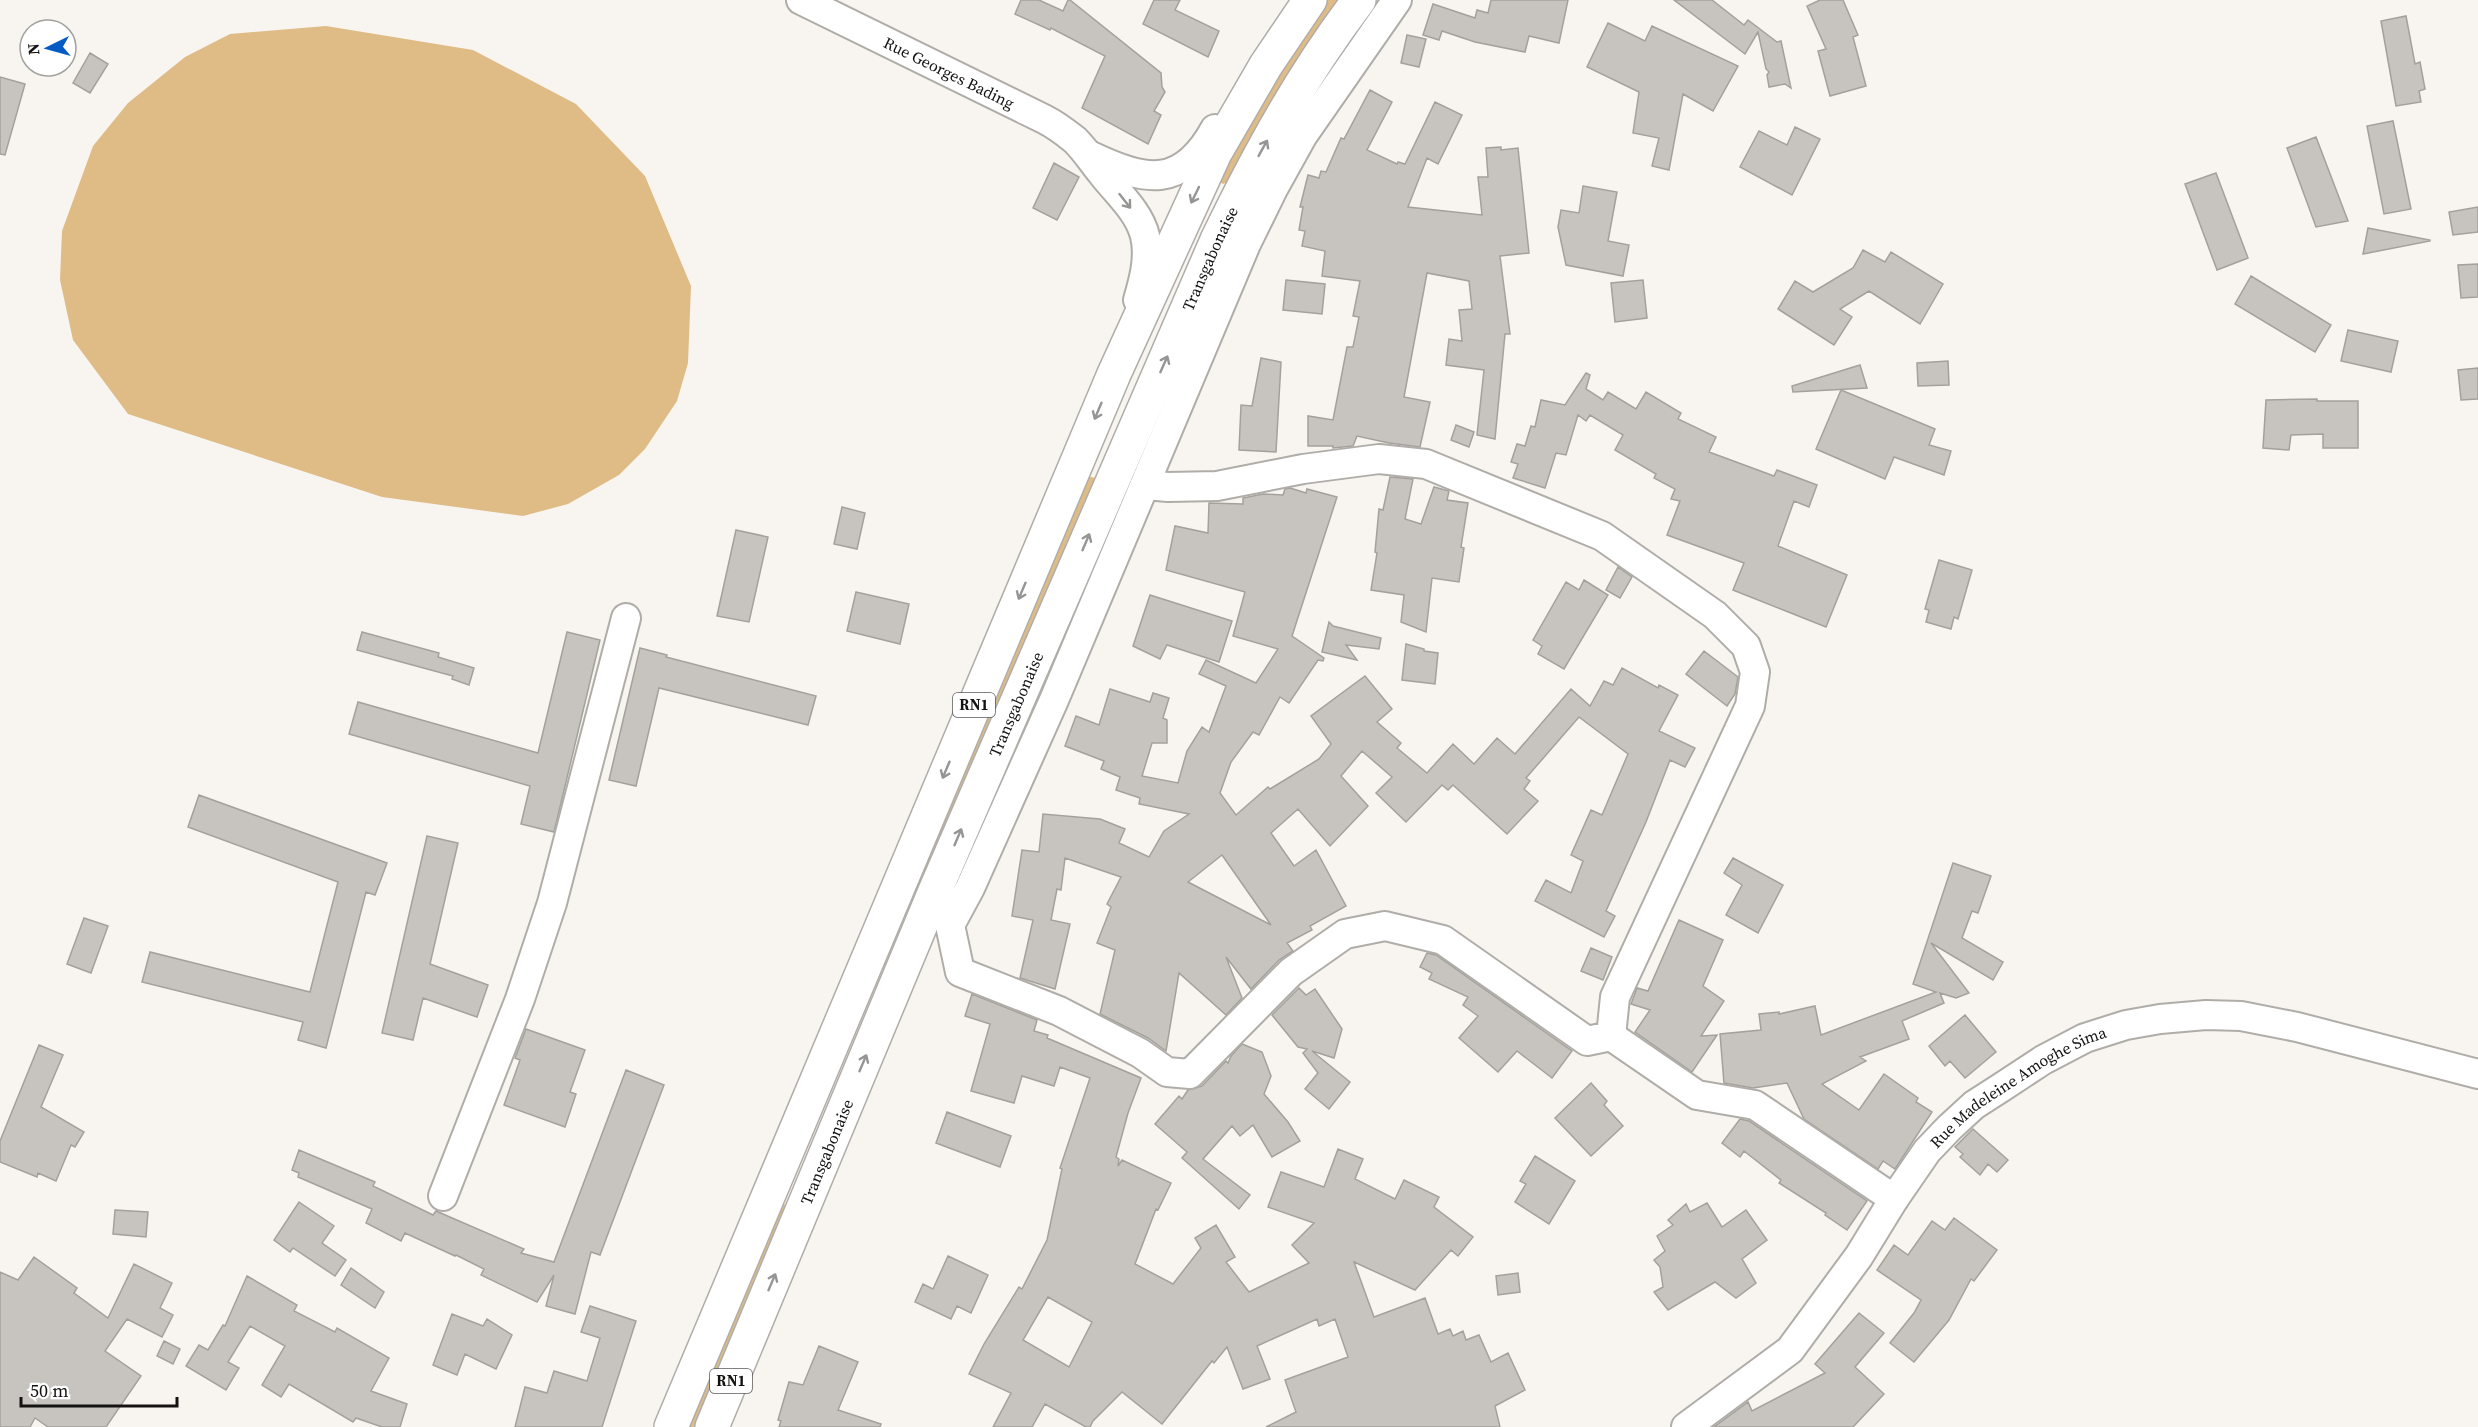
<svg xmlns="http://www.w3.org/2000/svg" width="2478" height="1427" font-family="'Source Serif 4',serif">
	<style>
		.green { fill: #dfbc86 }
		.building { fill: #c7c4bf; stroke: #a4a19d; stroke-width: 1.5; fill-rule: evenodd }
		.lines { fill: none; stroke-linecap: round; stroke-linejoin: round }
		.minor-casing { stroke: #b0ada9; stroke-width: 32 }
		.highway-casing { stroke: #b0ada9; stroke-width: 36 }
		.minor { stroke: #fff; stroke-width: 28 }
		.highway { stroke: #fff; stroke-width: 33 }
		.oneway { stroke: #959594 }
		.labels { text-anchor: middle; stroke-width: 4.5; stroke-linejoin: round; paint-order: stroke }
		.shield { fill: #fff; stroke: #5a5a59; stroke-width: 1.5 }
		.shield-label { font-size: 15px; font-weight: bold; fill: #141312 }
		.street-label { font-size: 16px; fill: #141312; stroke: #fff }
	</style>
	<rect width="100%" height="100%" fill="#f8f5f0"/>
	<path class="green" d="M1326,0H1341L1230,181L1223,184L1218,181L1243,126Z
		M326,26L473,50L576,104L645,176L691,286L688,363L677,401L645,449L619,475L568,504L523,516L382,497L128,414L73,340L60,280L62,231L93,146L128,103L185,57L230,34Z
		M1088,476L1095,478L1085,509L911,918L900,914Z
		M780,1203L789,1206L698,1427H686Z"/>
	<path class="building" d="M1021,0H1039L1063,11L1068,0H1070L1161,73L1162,87L1165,92L1154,111L1161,115L1148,144L1082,108L1105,56L1051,28L1050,30L1015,14Z
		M1154,0H1180L1175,10L1219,31L1208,57L1143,24Z
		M1491,0H1568L1559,43L1529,36L1525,52L1475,42L1442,31L1439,40L1423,35L1433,4L1475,18L1477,10L1488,13Z
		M1674,0H1712L1744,25L1748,20L1777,42L1781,41L1791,88L1785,84L1769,87L1767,75L1769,72L1766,69L1758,32L1745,54Z
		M1820,0H1843L1858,35L1853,37L1866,86L1830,96L1818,51L1826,49L1807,6Z
		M2406,16L2415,64L2420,62L2425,89L2419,91L2421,102L2396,106L2381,21Z
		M1608,23L1645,41L1652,26L1738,66L1713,111L1683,94L1669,170L1652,166L1659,138L1633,133L1639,92L1587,67Z
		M1407,35L1426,39L1419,67L1401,63Z
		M90,53L108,64L90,93L73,83Z
		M0,77L25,84L5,155L0,154Z
		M1370,90L1392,102L1367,150L1397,164L1398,162L1405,164L1435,102L1462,115L1438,164L1427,158L1408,207L1482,215L1478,177H1488L1486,148L1501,147V150L1518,148L1529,253L1500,256L1510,334H1505L1495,439L1477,435L1484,370L1446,365L1449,339L1462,341L1459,310L1472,309L1469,281L1427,273L1404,397L1430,402L1420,447L1389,443L1357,436L1353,446L1333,448V446H1308V416L1333,420L1347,347H1353L1359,317L1353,316L1360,281L1322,276L1325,251L1302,246L1305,231L1299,230L1303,207H1300L1308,175L1319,178L1321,171L1326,172L1341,138L1344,139Z
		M2393,121L2411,209L2384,214L2367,126Z
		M1795,127L1820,139L1792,195L1740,167L1759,131L1787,145Z
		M2316,137L2348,221L2316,227L2287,148Z
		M1054,163L1079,177L1057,220L1033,208Z
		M2216,173L2248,258L2217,270L2185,184Z
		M1583,186L1617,192L1608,241L1629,245L1623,276L1566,265L1558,227L1561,210L1579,213Z
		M2478,207V232L2453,235L2449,212Z
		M2368,228L2430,240V241L2363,254Z
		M1863,250L1885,262L1891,252L1943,284L1920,324L1869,291L1840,309L1852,317L1834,345L1778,309L1795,281L1813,292L1853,268Z
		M2478,264V297L2461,298L2458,265Z
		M2251,276L2331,325L2315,352L2235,304Z
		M1286,280L1325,284L1322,314L1283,310Z
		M1643,280L1647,318L1615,322L1611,283Z
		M2348,330L2398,341L2391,372L2341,361Z
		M1261,358L1281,362L1276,452L1239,450L1241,405L1252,406Z
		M1948,361L1949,385L1918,386L1917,363Z
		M1860,365L1867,388L1793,392L1792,386Z
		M2478,368V399L2461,400L2458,370Z
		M1586,373L1590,375L1586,389L1603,400L1608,392L1636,409L1646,392L1681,413L1678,419L1716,437L1709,452L1774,476L1777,470L1817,485L1809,507L1794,501L1778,546L1847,575L1826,627L1733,590L1744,563L1667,535L1680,501L1671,499L1675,489L1654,478L1656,474L1615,450L1623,435L1590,415L1586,421L1578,415L1566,455L1556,453L1545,488L1513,478L1518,464L1511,462L1517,444L1525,446L1531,426L1535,427L1541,400L1565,405Z
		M1841,390L1935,429L1929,445L1951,451L1944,475L1894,457L1885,479L1816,449Z
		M2317,399V401H2358V448H2323V434L2291,435L2289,450L2263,448L2266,400Z
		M1456,425L1474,432L1469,447L1451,440Z
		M1390,477L1413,479L1405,519L1421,524L1434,487L1449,491L1447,500L1468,503L1461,547L1464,548L1459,582L1432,578L1426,632L1401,622L1404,595L1371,590L1377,553L1375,552L1379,509L1383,510Z
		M1290,488L1306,493L1307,489L1337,497L1292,636L1324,658L1323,661L1318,660L1289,703L1280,697L1259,735L1253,732L1231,762L1220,793L1236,815L1268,787L1270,789L1319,759L1331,744L1311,716L1365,676L1392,709L1377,722L1401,743L1397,748L1427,773L1453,744L1474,764L1497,738L1515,754L1571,689L1590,706L1604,681L1613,685L1622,668L1658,688L1659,685L1678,695L1659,731L1695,748L1685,767L1670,760L1646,822L1606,911L1615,916L1604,937L1535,901L1546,880L1571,893L1583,861L1571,855L1591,810L1602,815L1628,754L1579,717L1526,778L1530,781L1524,789L1538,801L1507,834L1453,785L1448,790L1442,785L1406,822L1376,793L1392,777L1362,751L1341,776L1368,806L1330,846L1298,809L1271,833L1294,866L1316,850L1346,906L1310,926L1312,930L1287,943L1293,951L1279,960L1251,989L1226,957L1242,998L1226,1015L1179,973L1166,1051L1148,1038L1100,1014L1115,950L1097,943L1111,907L1107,904L1121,877L1065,858L1061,890L1057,889L1051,920L1070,924L1055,989L1020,978L1033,920L1012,916L1022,850L1039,852L1043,814L1100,819L1125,829L1119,843L1149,857L1164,831L1189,814L1139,804L1140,798L1116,790L1120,777L1101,769L1104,761L1065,746L1076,716L1099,725L1110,689L1150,702L1153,693L1169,698L1163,718L1167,720V743H1152L1142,776L1178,783L1187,751L1202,727L1209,732L1226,686L1199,674L1206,660L1256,683L1278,649L1233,636L1245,592L1166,570L1175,526L1208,533L1209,503L1243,504V498L1263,494L1283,495L1285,489ZM1222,855L1271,925L1188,882Z
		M842,507L865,513L857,549L834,544Z
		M736,530L768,537L749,622L717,616Z
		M1939,560L1972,570L1958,619L1954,617L1951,629L1926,622L1929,610L1925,609Z
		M1618,567L1632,577L1620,598L1606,590Z
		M1584,580L1608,595L1564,669L1538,654L1542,646L1533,640L1566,582L1579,590Z
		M856,592L909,604L900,644L847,631Z
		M1150,595L1232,621L1219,662L1167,645L1160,659L1133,646Z
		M1329,622L1333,626L1381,638L1379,649L1346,645L1357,660L1322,652Z
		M362,632L439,653L438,657L474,668L469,685L452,679L453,676L357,650Z
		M567,632L600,640L554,832L521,824L530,786L349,734L358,702L538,753Z
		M1406,644L1424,649V651L1438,653L1435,684L1402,680Z
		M640,648L667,655L666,657L816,696L808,725L659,688L636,786L609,780Z
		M1704,651L1738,677L1735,694L1727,706L1686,674Z
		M199,795L387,863L375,895L366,892L326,1048L298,1040L303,1022L142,982L150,952L310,992L338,882L188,827Z
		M427,836L458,843L430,964L488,985L477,1017L423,998L413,1040L382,1033Z
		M1733,858L1783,885L1758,933L1726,915L1742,885L1724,873Z
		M1953,863L1991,876L1978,913L1972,911L1962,938L2003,962L1993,980L1931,943L1969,993L1956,998L1940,993L1944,1003L1902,1021L1909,1039L1860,1057L1866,1061L1822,1084L1859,1110L1884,1074L1918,1098L1916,1102L1932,1112L1895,1169L1883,1161L1878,1169L1804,1119L1787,1083L1753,1088L1724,1083L1720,1034L1761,1030L1759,1014L1779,1012V1014L1815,1006L1821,1035L1936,992L1913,984Z
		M84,918L108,926L91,973L67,964Z
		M1679,920L1723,940L1703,986L1724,1001L1701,1036L1717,1035L1692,1072L1635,1032L1650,1010L1631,1004L1637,988L1648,991Z
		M1591,948L1612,957L1603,980L1581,971Z
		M1427,953L1436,955L1572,1051L1552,1078L1517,1051L1498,1072L1459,1038L1478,1016L1463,1005L1468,997L1429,979L1432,973L1420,967Z
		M1299,988L1306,995L1315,989L1342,1029L1334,1058L1312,1051L1350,1082L1329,1109L1305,1089L1318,1073L1303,1053L1307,1049L1298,1047L1272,1015Z
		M972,994L1037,1020L1034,1031L1048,1035L1047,1038L1141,1078L1128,1113L1116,1157L1119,1159L1118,1166L1122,1160L1171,1183L1158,1210L1156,1209L1135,1264L1173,1284L1201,1248L1195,1238L1216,1225L1235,1257L1226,1262L1249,1292L1309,1263L1292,1245L1314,1223L1268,1207L1281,1172L1324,1187L1338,1149L1363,1159L1355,1179L1395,1199L1404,1180L1439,1197L1434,1207L1473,1237L1458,1256L1451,1250L1415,1290L1354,1262L1374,1317L1425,1298L1438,1334L1450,1329L1453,1336L1463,1331L1466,1340L1479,1335L1491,1362L1508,1353L1525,1390L1495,1406L1500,1427H1266L1296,1412L1285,1380L1348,1357L1335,1319L1319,1326L1317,1319L1257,1346L1270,1379L1243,1389L1227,1347L1214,1363L1212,1361L1162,1424L1122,1392L1093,1421L1090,1427H1086L1045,1404L1032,1427H993L1011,1393L969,1374L984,1344L1019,1287L1022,1289L1047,1240L1062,1169L1060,1168L1090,1078L1060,1067L1054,1086L1022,1076L1014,1103L971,1091L990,1024L965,1016ZM1048,1297L1092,1322L1069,1367L1023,1340Z
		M1965,1015L1996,1052L1965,1078L1950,1061L1945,1066L1929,1046Z
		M526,1029L585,1050L570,1092L576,1094L565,1127L504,1105L520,1060L515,1058Z
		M1242,1044L1262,1052L1271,1076L1264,1094L1288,1122L1300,1141L1272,1157L1253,1125L1240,1136L1232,1126L1203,1159L1250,1195L1239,1209L1182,1158L1187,1152L1155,1124L1179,1096L1182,1099L1188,1090L1202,1086L1226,1061L1228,1063L1231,1056Z
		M39,1045L63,1055L41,1107L84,1132L75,1147L71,1145L56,1181L38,1173L37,1177L0,1162V1141Z
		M626,1070L664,1085L600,1255L591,1252L575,1314L546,1306L554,1275L537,1302L481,1275L484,1269L456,1255L455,1256L405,1233L401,1241L366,1223L372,1209L298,1177L299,1173L292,1170L299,1150L375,1182L373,1186L433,1215L436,1211L524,1249L521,1253L554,1262Z
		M1591,1083L1607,1101L1604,1105L1623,1126L1591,1156L1555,1118Z
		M947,1112L1011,1136L1000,1167L936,1143Z
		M1740,1119L1749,1121L1867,1201L1847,1230L1825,1215L1826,1213L1779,1183L1781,1180L1744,1151L1740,1157L1722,1143Z
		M1973,1129L2008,1160L1997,1172L1988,1164L1980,1175L1960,1157L1963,1154L1955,1147Z
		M1535,1156L1575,1181L1549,1224L1515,1202L1526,1184L1520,1181Z
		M299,1202L334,1226L322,1243L346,1260L335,1276L293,1248L290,1252L274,1240Z
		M1707,1203L1722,1227L1746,1210L1767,1240L1742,1259L1756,1283L1736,1298L1715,1282L1668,1310L1654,1292L1663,1287L1660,1267L1654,1260L1665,1251L1657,1236L1673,1225L1668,1220L1686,1204L1690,1212Z
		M115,1210L148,1212L146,1237L113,1234Z
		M1954,1218L1997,1250L1974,1281L1971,1279L1949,1320L1914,1362L1890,1343L1914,1313L1921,1300L1877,1270L1894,1245L1908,1255L1932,1221L1945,1230Z
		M948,1256L988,1275L971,1313L957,1306L951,1319L915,1302L923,1284L933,1289Z
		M34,1257L77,1288L74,1293L108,1318L134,1264L172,1283L160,1308L173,1315L162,1337L127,1319L105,1351L141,1376L106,1427H48L35,1418L30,1427H0V1272L18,1280Z
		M351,1268L384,1292L375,1308L341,1285Z
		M1518,1273L1520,1292L1498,1295L1496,1276Z
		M247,1276L297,1305L294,1311L335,1332L337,1328L389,1358L371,1391L407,1404L400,1427H382L356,1418L353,1422L289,1384L281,1397L262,1385L285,1346L250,1326L228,1362L239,1368L226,1390L186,1366L199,1345L208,1350L223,1325L225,1326Z
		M590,1306L636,1321L602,1427H515L525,1387L547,1393L554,1371L587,1381L600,1338L581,1332Z
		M1859,1313L1884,1333L1855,1367L1884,1394L1853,1427H1714L1748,1402L1752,1411L1825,1373L1815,1364Z
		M452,1314L483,1326L487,1319L512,1335L496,1369L465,1354L457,1375L433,1365Z
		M164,1341L180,1349L173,1364L157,1356Z
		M819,1346L858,1362L838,1410L881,1424L880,1427H779L781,1421L778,1420L789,1382L803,1385Z"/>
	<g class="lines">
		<defs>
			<g id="minor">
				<path id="s1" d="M801,0L1044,119C1056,125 1065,132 1075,140C1085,150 1092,161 1101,172C1116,192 1139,211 1145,236C1150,257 1144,280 1138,300"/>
				<path d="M1091,156C1146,182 1182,189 1215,129"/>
				<path d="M935,891L950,925L960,972L1059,1011L1140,1053L1167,1072L1190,1074L1291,972L1345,934L1385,926L1443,940L1587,1041L1611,1036L1615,997L1750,706L1755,672L1746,646L1715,615L1602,536L1426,464L1379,459L1303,469L1217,486L1168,487L1146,485"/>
				<path d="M950,925L970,888L1054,700L1246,244L1273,189L1303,135L1397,0"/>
				<path d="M1611,1036L1697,1095L1755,1105L1894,1199"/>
				<path d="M443,1196L520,999L552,903L626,618"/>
				<path id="s2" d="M1686,1427L1790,1350L1859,1256L1894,1199L1927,1151L1949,1128L1974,1105L2002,1087L2043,1060L2085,1038L2126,1025L2160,1019L2206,1015L2241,1016L2297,1027L2478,1074"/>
			</g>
			<g id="highway">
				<path d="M671,1427L1114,374L1215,153L1266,65L1310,0"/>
				<path id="s3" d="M712,1427L935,891L1217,240C1258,155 1302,75 1359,0"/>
			</g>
		</defs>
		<use href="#minor" class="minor-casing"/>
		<use href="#highway" class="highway-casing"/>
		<use href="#minor" class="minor"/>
		<use href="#highway" class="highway"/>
	</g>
	<defs><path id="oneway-shaft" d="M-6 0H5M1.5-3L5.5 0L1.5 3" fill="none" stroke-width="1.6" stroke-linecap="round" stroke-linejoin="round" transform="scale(1.5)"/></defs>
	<g class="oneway">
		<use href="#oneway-shaft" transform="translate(1263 148) rotate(-61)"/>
		<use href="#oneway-shaft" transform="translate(1195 195) rotate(116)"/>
		<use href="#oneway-shaft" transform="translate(1125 201) rotate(52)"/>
		<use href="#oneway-shaft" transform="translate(1164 364) rotate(-66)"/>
		<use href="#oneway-shaft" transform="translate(1098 411) rotate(113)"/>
		<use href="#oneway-shaft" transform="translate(1086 542) rotate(-67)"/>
		<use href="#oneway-shaft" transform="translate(1022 591) rotate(113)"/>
		<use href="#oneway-shaft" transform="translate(946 770) rotate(113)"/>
		<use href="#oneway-shaft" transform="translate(958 837) rotate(-67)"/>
		<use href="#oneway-shaft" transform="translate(863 1063) rotate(-67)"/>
		<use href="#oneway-shaft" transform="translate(772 1282) rotate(-67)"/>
	</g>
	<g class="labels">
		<g class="shield">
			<rect x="953" y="693" width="42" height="24" rx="4.5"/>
			<rect x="710" y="1369" width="42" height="24" rx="4.5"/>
		</g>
		<g class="shield-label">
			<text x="974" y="710">RN1</text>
			<text x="731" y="1386">RN1</text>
		</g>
		<g class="street-label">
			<text dy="6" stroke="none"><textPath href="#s1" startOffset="165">Rue Georges Bading</textPath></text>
			<text dy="6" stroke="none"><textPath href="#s3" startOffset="1270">Transgabonaise</textPath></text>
			<text dy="6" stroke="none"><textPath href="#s3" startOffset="784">Transgabonaise</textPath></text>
			<text dy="6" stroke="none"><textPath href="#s2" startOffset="484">Rue Madeleine Amoghe Sima</textPath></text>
			<text dy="6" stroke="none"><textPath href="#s3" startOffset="298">Transgabonaise</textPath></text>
		</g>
	</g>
	<g transform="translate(48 48) rotate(265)"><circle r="28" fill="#ffffff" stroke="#a1a1a0" stroke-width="1.5"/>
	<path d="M0-4.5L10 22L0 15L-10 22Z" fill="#055bc4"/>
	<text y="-9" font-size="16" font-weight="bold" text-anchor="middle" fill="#141312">N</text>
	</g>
	<path d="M21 1397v9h156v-9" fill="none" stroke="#141312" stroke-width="3"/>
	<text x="30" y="1397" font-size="18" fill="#141312" stroke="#ffffff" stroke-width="4.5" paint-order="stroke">50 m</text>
</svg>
